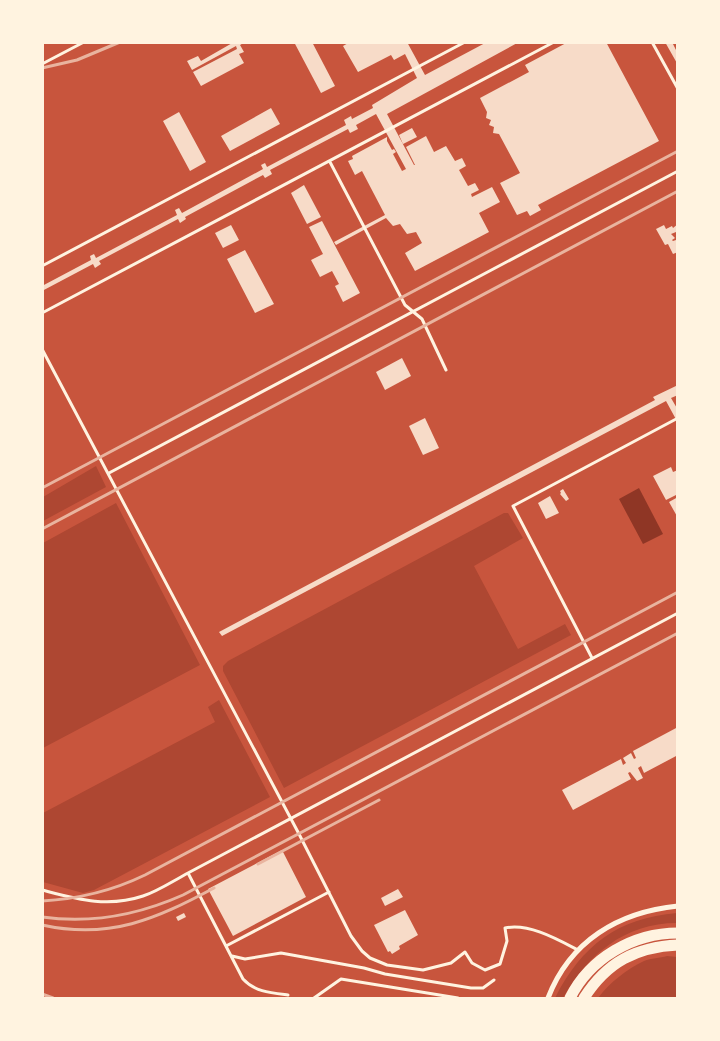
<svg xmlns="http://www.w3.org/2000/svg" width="720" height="1041" font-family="'Playfair Display',serif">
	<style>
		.green { fill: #ae4732 }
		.water { fill: #8f3625 }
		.building { fill: #f7dbc8 }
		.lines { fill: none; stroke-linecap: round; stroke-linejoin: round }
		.service { stroke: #fff3e0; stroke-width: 3 }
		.minor { stroke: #fff3e0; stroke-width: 5 }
		.motorway { stroke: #fff3e0; stroke-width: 11 }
		.rail { stroke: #e9b49f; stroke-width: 3 }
	</style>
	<rect width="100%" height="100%" fill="#c8553d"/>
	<path class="green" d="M96,466L106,487L43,521V497Z
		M116,503L200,665L43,748V543Z
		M504,513H508L523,538L474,566L518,649L565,624L571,635L284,788L223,671V666L228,661Z
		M219,700L270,797L94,890L83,893L43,882V813L215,722L208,707Z
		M677,913V923C624,923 588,955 563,998H555C582,945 618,918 677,913Z
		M667,956L677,957V998H598C609,983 627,969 644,961C651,958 660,958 667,956Z"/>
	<path class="water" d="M639,488L663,534L643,544L619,499Z"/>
	<path class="building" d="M234,42H245L240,45L244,52L239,54L244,63L201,86L193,72L237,49L236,46L192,70L187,61L198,56L201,61Z
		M294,42H312L335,86L321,93Z
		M350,42H407L425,75L487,42H519L387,114L414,165H415L406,147L426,136L434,152L446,146L455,161L462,158L466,166L459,170L468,186L475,183L479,190L471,194L472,197L492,187L500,202L479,213L489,232L415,271L405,253L422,243L416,232L407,234L400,224L393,226L386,218L336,245L334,242L385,215L362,171L355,175L348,161L353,159L352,156L387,137V141L392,150L394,149L396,152L393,154L402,171L406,169L376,114L356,125L358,129L350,133L348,129L270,170L272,174L265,178L263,175L185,217L186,219L180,223L178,219L99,261L101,264L95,268L93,264L42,291V286L91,260L90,256L94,254L96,258L177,215L175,210L179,208L182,213L263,169L261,165L265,163L267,167L346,125L344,120L351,116L352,119L373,108L372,105L417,78L405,54L394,60L391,55L358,72L343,46Z
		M568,42H606L659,141L538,205L541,210L530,216L527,211L517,215L500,183L520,173L499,134L493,133L494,127L489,125L491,120L486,118L487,112L480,98L529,72L525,65Z
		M665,42H672L678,54V65Z
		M271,108L280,124L230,151L221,136Z
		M179,112L206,162L190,171L163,121Z
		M412,128L417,137L403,144L399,135Z
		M304,185L321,217L307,224L291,193Z
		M322,221L360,293L343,302L335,286L339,284L332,271L320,277L311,260L323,254L309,227Z
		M678,224V234L676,232L671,234L675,238L672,240L673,241L676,240L678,242V252L673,254L668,244L665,245L656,229L664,225L666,229L672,226L673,228Z
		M231,225L239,240L223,248L215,233Z
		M245,250L274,304L255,313L227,259Z
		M402,358L411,376L385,390L376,372Z
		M678,385V395L671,398L678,410V423L666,401L222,636L219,632L655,400L653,397Z
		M425,418L439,448L423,455L409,426Z
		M671,467L673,472L678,470V494L666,500L653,476Z
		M563,489L569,499L566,501L560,494L561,493L560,491Z
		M550,496L559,513L546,519L538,503Z
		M678,497V518L669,502Z
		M678,727V755L644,773L641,766L638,768L643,778L637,781L630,772L628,773L631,779L573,810L562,790L621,759L623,765L626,763L623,758L631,753L634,759L636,758L633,751Z
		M282,850L306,897L233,936L208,889Z
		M398,889L403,897L385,906L381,898Z
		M405,910L418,935L399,946L400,949L392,954L390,951L388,952L374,925Z
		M184,913L186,917L178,921L176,917Z"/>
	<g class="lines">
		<path class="service" d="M652,42L678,89
			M42,64L84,42
			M330,162L405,305L422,319L446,370
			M42,266L465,42
			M42,313L554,42
			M42,349L299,834L351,936L362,951L370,958L387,965L423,970L451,963L465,952L472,963L485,970L500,964L507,941L505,928C529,923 557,939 578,950
			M109,473L678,171
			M592,658L513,506L678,418
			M188,873L678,613
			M42,890C77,899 107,908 143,896C158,891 173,881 188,873L243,979C255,992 271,993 288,995
			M226,946L329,892
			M232,956L245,959L281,953L364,968L385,974L471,988H483L494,980
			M314,998L341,979L458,998"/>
		<path class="minor" d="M548,998C570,941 618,912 678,906"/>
		<path class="motorway" d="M570,998C590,958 633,933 678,933
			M584,998C607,962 636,947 678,945"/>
		<path class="rail" d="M42,68L77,60L120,42
			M42,488L678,151
			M42,529L678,191
			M258,864L379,800
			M42,901C79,899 112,891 145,875L678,592
			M42,917C91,924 138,915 183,895L678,633
			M42,925C110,940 156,919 214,888
			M42,994L53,998"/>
	</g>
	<rect width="720" height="1041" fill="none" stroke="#fff3e0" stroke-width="88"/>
</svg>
